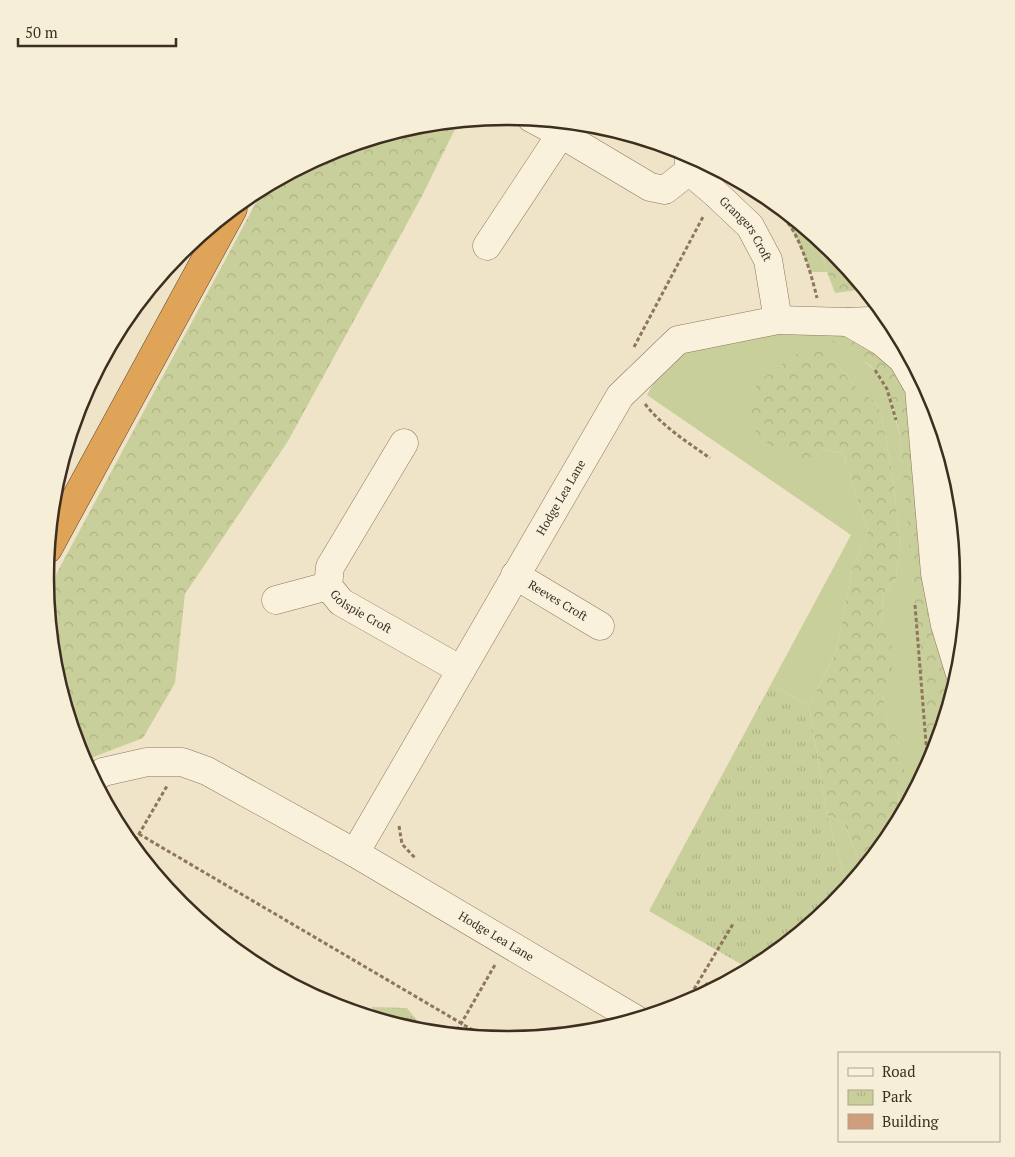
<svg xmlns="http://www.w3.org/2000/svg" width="1015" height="1157" font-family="'PT Serif',serif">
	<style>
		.grass { fill: #c9cf9b }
		.forest { fill: url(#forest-crowns) }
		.park { fill: url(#park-tufts) }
		.building { fill: url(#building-cross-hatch) }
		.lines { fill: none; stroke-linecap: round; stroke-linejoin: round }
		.minor-casing { stroke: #8d765c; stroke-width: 29 }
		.highway-casing { stroke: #5b4430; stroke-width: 29 }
		.path { stroke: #8d765c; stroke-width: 3; stroke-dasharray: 4 2.5; stroke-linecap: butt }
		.minor { stroke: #faf1dc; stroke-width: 28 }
		.highway { stroke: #e0a458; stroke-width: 28 }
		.labels { text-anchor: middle; stroke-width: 4; stroke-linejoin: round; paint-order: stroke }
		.street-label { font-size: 12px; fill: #3d2e20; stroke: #f7eed8 }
		.rim { fill: none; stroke: #3d2e20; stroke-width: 2.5 }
	</style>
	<defs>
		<pattern id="forest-crowns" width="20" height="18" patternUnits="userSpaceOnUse" patternTransform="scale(1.25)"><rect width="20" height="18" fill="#c9cf9b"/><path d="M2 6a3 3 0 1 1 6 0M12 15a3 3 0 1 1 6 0" fill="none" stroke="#aeb285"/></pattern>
		<pattern id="park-tufts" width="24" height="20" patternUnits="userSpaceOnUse" patternTransform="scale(1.25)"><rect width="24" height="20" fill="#c9cf9b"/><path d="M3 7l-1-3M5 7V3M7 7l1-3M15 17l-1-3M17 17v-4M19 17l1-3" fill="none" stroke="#aeb285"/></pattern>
		<pattern id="building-cross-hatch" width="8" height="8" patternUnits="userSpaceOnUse" patternTransform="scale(1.25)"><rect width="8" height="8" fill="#cf9f7d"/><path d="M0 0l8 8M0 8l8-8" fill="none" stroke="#a98266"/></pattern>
	</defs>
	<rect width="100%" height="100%" fill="#f0e4c8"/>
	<path class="grass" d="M763,193L821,241L819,242L827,272H811L796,237L780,212Z
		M821,320L842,348L860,358L876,371L887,389L900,436L904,476L928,768L903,815L897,790L905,779L897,735L889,733L883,695L881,624L883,594L896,579L900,544L893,478L881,413L876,403L854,385L838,366L820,449L843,453L868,531L852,570L836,652L809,706L771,684L851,535L647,395L678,340Z
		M827,815L844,823L863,871L848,889Z"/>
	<path class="forest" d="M459,121L422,196L288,441L185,594L175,683L143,738L83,761L80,755L54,668L46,593L265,186L331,151L418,125Z
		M819,241H821L835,252L865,289L835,293L827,272Z
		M821,320L903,360L960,674L935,756L928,768L900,436C895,414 891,389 876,371C864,357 835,349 827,335C825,330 823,325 821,320Z
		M816,341L836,359L838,366L854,385L876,403L881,413L893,478L900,544L896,579L883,594L881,624L892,633V685L883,695L889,732L897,735L906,779L897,790L902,817L892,836L863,871L844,823L827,815L809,706L836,652L852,570L868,531L843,453L820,449L803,464L759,438L746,412L758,382L798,353L808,354Z"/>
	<path class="park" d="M771,684L809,706L827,815L848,889L834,906L764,963L751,970L649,911Z
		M372,1007L407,1008L419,1023L415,1031L375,1019Z"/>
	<path class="building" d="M706,982L717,988L696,1000Z"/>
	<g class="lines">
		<defs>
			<g id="minor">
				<path d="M531,118L561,134L650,187L665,190L689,171"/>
				<path id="s1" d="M689,154V171L715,193L750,226L768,260L778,320"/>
				<path d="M487,246L561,134"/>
				<path d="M848,322L881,341L903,360L919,388L935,573L945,625L960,674"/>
				<path d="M941,421L961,626"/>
				<path id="s2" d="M404,443L330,567L328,586L341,602L461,670"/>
				<path id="s3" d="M515,575L600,626"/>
				<path d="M276,600L328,586"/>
				<path id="s4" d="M93,779L103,772L147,762H182L207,771L355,853L637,1020"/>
				<path id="s5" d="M355,853L620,396L678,340L778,320L848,322L891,320"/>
			</g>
			<path id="highway" d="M48,549L233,209"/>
		</defs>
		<use href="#minor" class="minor-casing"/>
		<use href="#highway" class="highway-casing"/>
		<path class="path" d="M763,193C775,207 789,221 797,238C806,257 812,277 817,298
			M634,347L704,215
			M875,370L887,389L896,420
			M645,404C662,426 687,442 710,458
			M915,605L928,768
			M399,826L402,844L416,859
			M139,834L488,1039
			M132,846L167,786
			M684,1006L733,924
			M454,1036L496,963"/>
		<use href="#minor" class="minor"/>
		<use href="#highway" class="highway"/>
	</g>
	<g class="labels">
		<g class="street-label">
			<text dy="4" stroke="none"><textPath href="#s1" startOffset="99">Grangers Croft</textPath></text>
			<text dy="4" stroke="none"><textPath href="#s5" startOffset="411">Hodge Lea Lane</textPath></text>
			<text dy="4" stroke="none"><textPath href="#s3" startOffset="50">Reeves Croft</textPath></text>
			<text dy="4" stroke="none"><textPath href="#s2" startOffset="206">Golspie Croft</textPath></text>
			<text dy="4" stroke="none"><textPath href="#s4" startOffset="452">Hodge Lea Lane</textPath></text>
		</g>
	</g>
	<path d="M0 0H1015V1157H0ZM54 578a453 453 0 1 1 906 0a453 453 0 1 1-906 0Z" fill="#f7eed8" fill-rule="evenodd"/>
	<path class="rim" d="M54 578a453 453 0 1 1 906 0a453 453 0 1 1-906 0Z"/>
	<rect x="838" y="1052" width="162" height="90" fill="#f7eed8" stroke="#ada18e"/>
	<rect x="848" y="1068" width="25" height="8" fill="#faf1dc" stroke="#ada18e"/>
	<text x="882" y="1077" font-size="15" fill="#3d2e20">Road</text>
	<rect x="848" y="1090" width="25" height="15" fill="url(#park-tufts)" stroke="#ada18e"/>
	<text x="882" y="1102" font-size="15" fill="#3d2e20">Park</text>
	<rect x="848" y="1114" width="25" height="15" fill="#cf9f7d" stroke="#ada18e"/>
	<text x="882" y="1127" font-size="15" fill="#3d2e20">Building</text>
	<path d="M18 38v8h158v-8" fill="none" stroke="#3d2e20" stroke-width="2.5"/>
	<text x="25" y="38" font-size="15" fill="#3d2e20" stroke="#f7eed8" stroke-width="4" paint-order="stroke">50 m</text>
</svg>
